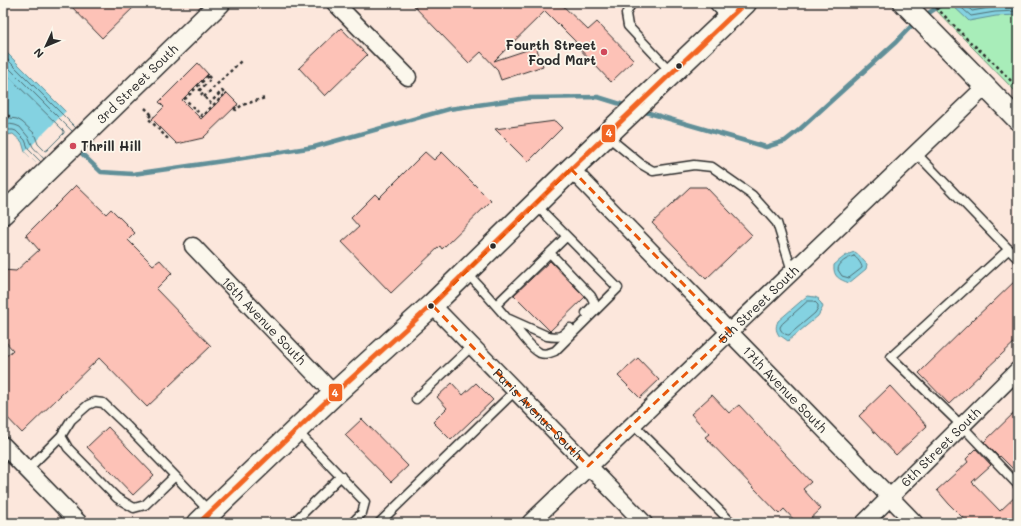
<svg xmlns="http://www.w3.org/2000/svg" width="1021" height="526" font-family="Mali,sans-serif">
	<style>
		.green { fill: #a8edb9; stroke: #6a8c72 }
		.water { fill: #84d2e1; stroke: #608f98 }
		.pier { fill: #fce7dc }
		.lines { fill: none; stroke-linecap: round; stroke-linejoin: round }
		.shore { stroke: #4f6e74; stroke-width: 1 }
		.stream { stroke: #608f98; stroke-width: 4.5 }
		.building { fill: #fdc2b7; stroke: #2b2b2b }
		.service-casing { stroke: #2b2b2b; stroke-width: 11 }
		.minor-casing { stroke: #2b2b2b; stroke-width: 19 }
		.tertiary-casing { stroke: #2b2b2b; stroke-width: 23 }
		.secondary-casing { stroke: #2b2b2b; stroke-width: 25 }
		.path { stroke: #2b2b2b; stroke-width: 2.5; stroke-dasharray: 3 3; stroke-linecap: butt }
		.service { stroke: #fbf7ec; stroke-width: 8 }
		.minor { stroke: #fbf7ec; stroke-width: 16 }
		.tertiary { stroke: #fbf7ec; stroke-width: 20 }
		.secondary { stroke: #fbf7ec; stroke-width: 22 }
		.bus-1-casing { stroke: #fbf7ec; stroke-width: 8 }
		.bus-1 { stroke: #f26522; stroke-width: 5 }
		.marked { fill: none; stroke: #e8590c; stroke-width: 3; stroke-dasharray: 8 5; stroke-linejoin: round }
		.poi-dot { fill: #d1495b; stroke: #fbf7ec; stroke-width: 1.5 }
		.bus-dot { fill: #2b2b2b; stroke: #fbf7ec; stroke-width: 1.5 }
		.labels { text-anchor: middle; stroke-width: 3.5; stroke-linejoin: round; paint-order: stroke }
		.poi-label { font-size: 13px; font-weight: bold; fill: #2b2b2b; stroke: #fbf7ec; text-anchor: end }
		.street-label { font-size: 13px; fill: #2b2b2b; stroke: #fbf7ec }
		.line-badge { stroke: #fbf7ec; stroke-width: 1.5 }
		.badge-label { font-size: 11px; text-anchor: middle; font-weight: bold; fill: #fff }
	</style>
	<rect width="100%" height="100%" fill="#fce7dc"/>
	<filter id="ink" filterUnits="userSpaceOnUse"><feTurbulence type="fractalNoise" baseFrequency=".025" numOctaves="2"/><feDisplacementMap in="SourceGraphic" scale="8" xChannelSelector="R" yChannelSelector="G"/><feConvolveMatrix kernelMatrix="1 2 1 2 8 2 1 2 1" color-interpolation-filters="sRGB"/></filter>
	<g filter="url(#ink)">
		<path class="green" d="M929,3H1018V94Z"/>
		<path class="water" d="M950,3H1018V15L996,16L969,21Z
			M3,49L87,133L46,172L25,152L22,142L13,134L7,135L3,131Z
			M855,252C861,256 862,260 867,264L866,269L849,283C839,279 833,277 834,265C841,259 846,254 855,252Z
			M807,296L815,297L819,299L818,300L821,303L823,307L818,316L788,341L781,336L780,337C776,331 775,328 778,321Z"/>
		<path class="pier" d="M67,110L89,132L47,174L25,152Z"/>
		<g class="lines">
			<path class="shore" d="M956,3L971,16L995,12L1018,11
				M963,3L972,11L994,7L1018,6
				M3,55L76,128
				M3,62L72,131
				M3,71L64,131V133L47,150L45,151L38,144L34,133L22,122L17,119L3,117
				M3,123L15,125L20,127L29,138L33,147L44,159
				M3,128H6L9,130H13L16,131L25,140L29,150L41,162
				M854,256C857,258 862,264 862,268L849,278L842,276L838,270C838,263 847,258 854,256Z
				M808,301H814L818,305V308L815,313L789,335C785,335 780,331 780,327L782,324Z"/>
			<path class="stream" d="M924,16L944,3
				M642,111L766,147L785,141L799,130L896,42L916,21
				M76,148L101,172L133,174L237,159L314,147L449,109L528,98L598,97L627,106"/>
		</g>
		<path class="building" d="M68,3H138L102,38Z
			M411,3H560L588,30L597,22L634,60L611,82L574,43L576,42L545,11L494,61L536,47L543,66L501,80L497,69L481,52L469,63Z
			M341,28L367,55L325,96L299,68Z
			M198,63L208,74L182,100L201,119L227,93L238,104L203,138L177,144L152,119L164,107L159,102Z
			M555,121L562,128L528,162L495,129Z
			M425,152L434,160L442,152L491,201L442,249L440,246L391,293L342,242L359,227L351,218L375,194L379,198Z
			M76,185L106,214L111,209L135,233L128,240L153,265L160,260L172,273L156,289L211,346L147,407L99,358L22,433L3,413V359L13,350L3,339V270L16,271L39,250L26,235Z
			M690,187H706L752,235L706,279L652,223Z
			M550,261L585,297L550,331L514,295Z
			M1018,278V339L949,404L919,373L974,319L990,304V305Z
			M638,358L659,380L640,398L618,376Z
			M452,383L463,395L476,383L493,400L451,440L433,422L447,408L437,397Z
			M890,386L927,426L896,455L859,416Z
			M712,395L729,413L739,405L811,482L803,489L821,509L806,523H797L784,509L779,514L705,437L709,434L691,414Z
			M1018,409V474L1000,456L999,457L984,442Z
			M362,419L408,466L391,482L345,435Z
			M108,427L154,475L133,495L87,447Z
			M976,449L991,465L972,482L1000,511L1018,494V523H968L949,504L937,490L968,462L966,459Z"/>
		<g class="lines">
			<defs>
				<path id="service" d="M633,3L630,6L626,14L628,26L671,72
					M607,136L641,164L653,171L694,165L712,167L752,195L777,223L792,271
					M916,153L1018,259
					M1009,249L891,357L962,426L1018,485
					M550,253L591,296L594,302L592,307L586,313
					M466,272C485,292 502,313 520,333C526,340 532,349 540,353C546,355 550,353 555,351L618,288L535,204
					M496,305L566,237
					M509,319L547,336C559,338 562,337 570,328
					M416,399L472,346
					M633,424L732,523
					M297,431L365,502L362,513L352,523
					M27,470L61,436
					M175,476L145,505L134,508L117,498L68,448L61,436L71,420L88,405L95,402L103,403L127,426L210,512
					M293,523L341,476
					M379,523L515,391"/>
				<g id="minor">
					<path d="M335,3L408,77"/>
					<path d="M718,3L731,16"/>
					<path id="s1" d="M571,169L915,523"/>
					<path id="s2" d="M193,246L334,394"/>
					<path id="s3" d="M432,305L644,523"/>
					<path d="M3,445L79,523"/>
					<path id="s4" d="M530,523L986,86"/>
					<path id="s5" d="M864,523L1018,370"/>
				</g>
				<g id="tertiary">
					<path d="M904,3L1018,120"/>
					<path id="s6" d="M3,214L220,3"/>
				</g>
				<path id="secondary" d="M199,523L334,394L432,305L571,169L745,3"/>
			</defs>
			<use href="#service" class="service-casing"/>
			<use href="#minor" class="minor-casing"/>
			<use href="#tertiary" class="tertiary-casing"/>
			<use href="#secondary" class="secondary-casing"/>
			<path class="path" d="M932,3L968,40L993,62L1018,88
				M208,76L211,79L199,91L210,103L222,91L225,94L202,116L185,99Z
				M204,97L241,61
				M145,108L154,117
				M234,109L236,110L242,105L265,98
				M234,109L238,105H237
				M3,112L9,116L3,126
				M151,115L148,118L167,138L169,136"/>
			<use href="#service" class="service"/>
			<use href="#minor" class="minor"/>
			<use href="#tertiary" class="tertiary"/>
			<use href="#secondary" class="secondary"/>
			<defs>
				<path id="bus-1" d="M199,523L334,394L432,305L571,169L745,3"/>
			</defs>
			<use href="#bus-1" class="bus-1-casing"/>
			<use href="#bus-1" class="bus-1"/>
		</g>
	</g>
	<path class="marked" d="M571,169L730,332L588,466L432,305Z"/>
	<g class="poi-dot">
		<circle cx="604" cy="52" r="4"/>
		<circle cx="73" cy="146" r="4"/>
	</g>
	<g class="bus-dot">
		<circle cx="679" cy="66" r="3.5"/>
		<circle cx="493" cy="246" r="3.5"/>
		<circle cx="431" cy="306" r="3.5"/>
	</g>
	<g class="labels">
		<g class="poi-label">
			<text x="596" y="50">Fourth Street<tspan x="596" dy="15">Food Mart</tspan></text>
			<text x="81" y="151" text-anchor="start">Thrill Hill</text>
		</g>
		<g class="street-label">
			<text dy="5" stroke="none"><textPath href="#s6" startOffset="187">3rd Street South</textPath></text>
			<text dy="5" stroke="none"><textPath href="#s4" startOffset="316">5th Street South</textPath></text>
			<text dy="5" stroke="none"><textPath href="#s2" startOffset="103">16th Avenue South</textPath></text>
			<text dy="5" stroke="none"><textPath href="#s1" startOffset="307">17th Avenue South</textPath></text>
			<text dy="5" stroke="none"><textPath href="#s3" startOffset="152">Paris Avenue South</textPath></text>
			<text dy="5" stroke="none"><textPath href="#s5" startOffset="108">6th Street South</textPath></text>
		</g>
	</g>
	<g class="line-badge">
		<rect x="601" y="124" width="15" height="19" rx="4" fill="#f26522"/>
		<rect x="328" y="383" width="15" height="19" rx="4" fill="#f26522"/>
	</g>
	<g class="badge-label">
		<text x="609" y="137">4</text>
		<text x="335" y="397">4</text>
	</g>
	<rect width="1021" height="526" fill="none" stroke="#fbf7ec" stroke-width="16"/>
	<rect x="8" y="8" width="1005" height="510" fill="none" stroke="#2b2b2b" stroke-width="1.5" filter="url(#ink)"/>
	<g transform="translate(46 46) rotate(226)" stroke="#fbf7ec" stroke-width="3" paint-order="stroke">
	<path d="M0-3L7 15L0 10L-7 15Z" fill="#2b2b2b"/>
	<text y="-6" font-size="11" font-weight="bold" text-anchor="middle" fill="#2b2b2b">N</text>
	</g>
</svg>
